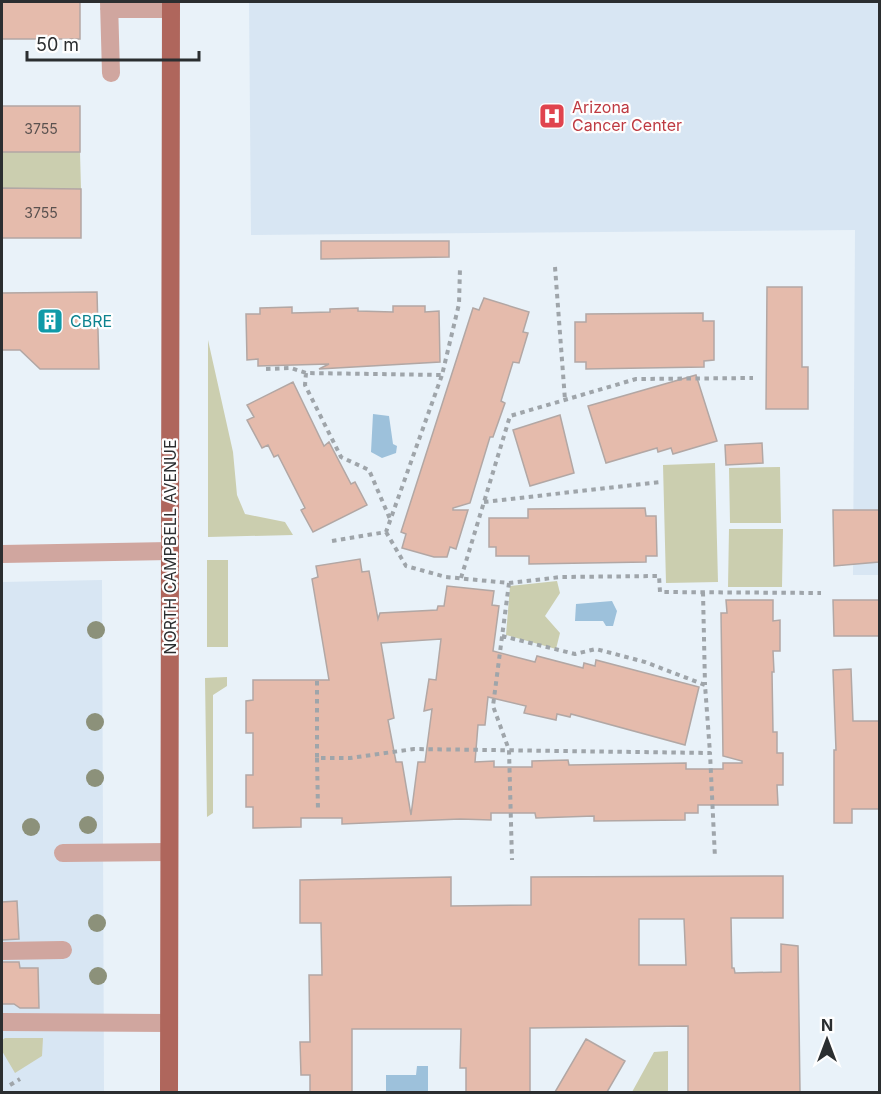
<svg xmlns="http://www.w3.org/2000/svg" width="881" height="1094" font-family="Inter,sans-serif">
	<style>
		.built { fill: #d8e6f3 }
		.green { fill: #cbceaf }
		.water { fill: #9dc1db }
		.building { fill: #e5bbac; stroke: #b2a7a4; stroke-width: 1.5; fill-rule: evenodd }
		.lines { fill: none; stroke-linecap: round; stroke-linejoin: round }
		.path { stroke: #9fa5aa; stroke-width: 4; stroke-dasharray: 4.5 4.5; stroke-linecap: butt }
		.minor { stroke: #d0a69f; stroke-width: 18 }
		.major { stroke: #af665c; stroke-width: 18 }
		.tree { fill: #8c917a }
		.labels { text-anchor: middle; stroke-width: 4.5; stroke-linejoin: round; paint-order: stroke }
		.number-label { font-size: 14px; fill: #5a514f }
		.health-label { font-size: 16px; fill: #be3a42; stroke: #fefefe; text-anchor: start }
		.culture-label { font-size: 16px; fill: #0d838f; stroke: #fefefe; text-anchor: start }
		.street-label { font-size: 16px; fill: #2b2e30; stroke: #fefefe }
	</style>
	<rect width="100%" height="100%" fill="#e9f2f9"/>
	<path class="built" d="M249,2H879V575H853L855,230L251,235Z
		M102,580L104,1092H2V582Z"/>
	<path class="green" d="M2,152H80L81,189L2,188Z
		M208,340L233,452L237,495L245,514L285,522L293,535L208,537Z
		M715,463L718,582L666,583L663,465Z
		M780,467L781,523H730L729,468Z
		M729,529H783L782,587H728Z
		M207,560H228V647H207Z
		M557,581L560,593L545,616L560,633L556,649L506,635L510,586Z
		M227,677V686L213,695V813L207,817L205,678Z
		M5,1038H43L42,1056L15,1073L2,1051V1040Z
		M668,1051V1092H632L654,1052Z"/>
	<path class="water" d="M373,414L389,416L393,444L397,446L396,453L382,458L371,452Z
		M612,601L617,611L613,626H606L603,621H575L576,604Z
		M417,1066H428V1092H386V1075H416Z"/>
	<path class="building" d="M2,2H80V39H2Z
		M2,106H80V152H2Z
		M2,188L81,189V238H2Z
		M321,241H449V257L321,259Z
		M767,287H802V367H808V409H766Z
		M97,292L99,369H40L20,350H2V293Z
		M484,298L529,312L523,332L528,333L519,363L513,362L501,401L505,403L493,437H490L470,503L453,508V510H468L456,549L450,547L447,557H434L402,548L406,534L401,532L473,308L479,310Z
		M393,306H425V312L439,311L440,362L319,369L329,364L258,366V359L247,360L246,314H260V308L292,307V313L330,312V309L358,308V311L393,312Z
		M703,313V321H714V360L704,361V367L586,369V362H575V322H586V314Z
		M696,375L717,441L673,454L671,448L658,452L657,448L606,463L588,406Z
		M293,382L324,446L329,442L351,484L355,482L367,505L313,532L301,510L305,508L278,455L274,457L268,445L262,448L247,420L254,417L247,405Z
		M560,415L574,473L530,486L513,430Z
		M762,443L763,463L726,465L725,445Z
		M645,508L646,516H656L657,556H646V562L529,564V556H496V547H489V518H528V509Z
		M833,510H879V562L834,566Z
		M360,559L362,572L369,571L378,619L380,613L437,610L438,606H444L447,586L494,591L492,605L499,606L493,651L535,662L537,656L583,668L584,663L595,666L596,660L699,687L685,745L571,714L570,717L557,714L556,720L524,713L526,706L488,697L485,725H478L475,762L494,761V767H532V761L568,760L569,765L686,763V769H723V763H742V761L723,756L721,613H727L726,600H773V621L780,620V651H773L774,672H772L773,732H777V753H783V785H777L778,805H698V813H685V820L594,821V816L536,818L535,813H491V820L460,819L342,824V818H301V827L253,828V807H246V775H253V733H246V701L253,700V680H329L312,579L318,577L316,566ZM441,639L436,680L429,679L424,711L432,709L425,762H418L411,815L402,762H396L388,720L394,718L381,643Z
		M833,600H879V636H834Z
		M851,669L853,721H879V809H852V823H834V750H836L833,670Z
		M783,876V918H731L732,968H734L735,973L781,972V944L798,946L800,1092H688V1026L530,1028V1092H466V1068H460L461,1029H352V1092H310V1075H301L300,1042H310L309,975H322L321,923H300V880L451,877V906L531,905V877ZM639,919H684L686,965H639Z
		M17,901L19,939L2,940V902Z
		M2,962H19L20,968H38L39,1008H20L14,1004H2Z
		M586,1039L625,1061L607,1092H555Z"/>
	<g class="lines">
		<path class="path" d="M555,267L565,400
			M266,369L291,368L306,373L442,375L459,304L460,268
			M306,373L305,385L341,457L369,470L390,519
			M484,502L660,482
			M386,532L406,566L446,577L509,583L561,577L659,576L660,592L821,593
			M332,541L386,532L442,375
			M461,578L510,416L636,379L753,378
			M509,583L493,706L509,750L512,860
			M703,592L705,685
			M502,636L575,654L596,649L645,662L705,685L710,753
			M317,681V758H350L414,749L710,753L715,858
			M317,758L318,810
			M10,1085L20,1079"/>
		<path class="minor" d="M109,2L111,73
			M109,9H171
			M2,554L170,551
			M63,853L169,852
			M2,951L63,950
			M2,1022L169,1023"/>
		<path class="major" d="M169,1092L171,2"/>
	</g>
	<g class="tree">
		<circle cx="96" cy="630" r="9"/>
		<circle cx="95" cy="722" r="9"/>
		<circle cx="95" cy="778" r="9"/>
		<circle cx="88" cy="825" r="9"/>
		<circle cx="31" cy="827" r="9"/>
		<circle cx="97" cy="923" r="9"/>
		<circle cx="98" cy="976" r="9"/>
	</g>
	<defs>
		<symbol id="hospital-square" viewBox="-11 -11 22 22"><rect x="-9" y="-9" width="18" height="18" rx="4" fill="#e0444e" stroke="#fefefe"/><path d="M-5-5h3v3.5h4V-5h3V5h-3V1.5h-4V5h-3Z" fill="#fff"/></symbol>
		<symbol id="building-square" viewBox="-11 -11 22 22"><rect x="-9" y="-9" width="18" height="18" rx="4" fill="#0f9aa8" stroke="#fefefe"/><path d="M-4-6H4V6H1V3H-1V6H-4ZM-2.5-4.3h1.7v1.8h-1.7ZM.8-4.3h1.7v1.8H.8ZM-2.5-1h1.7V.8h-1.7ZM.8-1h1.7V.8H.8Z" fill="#fff"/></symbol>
	</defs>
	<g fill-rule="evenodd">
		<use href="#hospital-square" x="537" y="101" width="30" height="30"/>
		<use href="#building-square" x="35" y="306" width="30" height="30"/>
	</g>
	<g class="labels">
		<g class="number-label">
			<text x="41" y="134">3755</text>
			<text x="41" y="218">3755</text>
		</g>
		<g class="health-label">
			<text x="572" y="113">Arizona<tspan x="572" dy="18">Cancer Center</tspan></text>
		</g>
		<g class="culture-label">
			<text x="70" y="327">CBRE</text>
		</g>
		<g class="street-label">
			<text transform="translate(170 547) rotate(-90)" y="6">NORTH CAMPBELL AVENUE</text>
		</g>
	</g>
	<rect width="881" height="1094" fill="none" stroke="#2b2e30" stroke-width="6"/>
	<g transform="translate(827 1040)" stroke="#fefefe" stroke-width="4.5" paint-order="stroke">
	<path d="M0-4.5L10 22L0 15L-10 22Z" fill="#2b2e30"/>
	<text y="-9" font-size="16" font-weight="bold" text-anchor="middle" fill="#2b2e30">N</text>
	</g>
	<path d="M27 51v9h172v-9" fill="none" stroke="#2b2e30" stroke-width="3"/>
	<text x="36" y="51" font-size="18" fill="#2b2e30" stroke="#fefefe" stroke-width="4.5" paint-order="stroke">50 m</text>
</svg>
